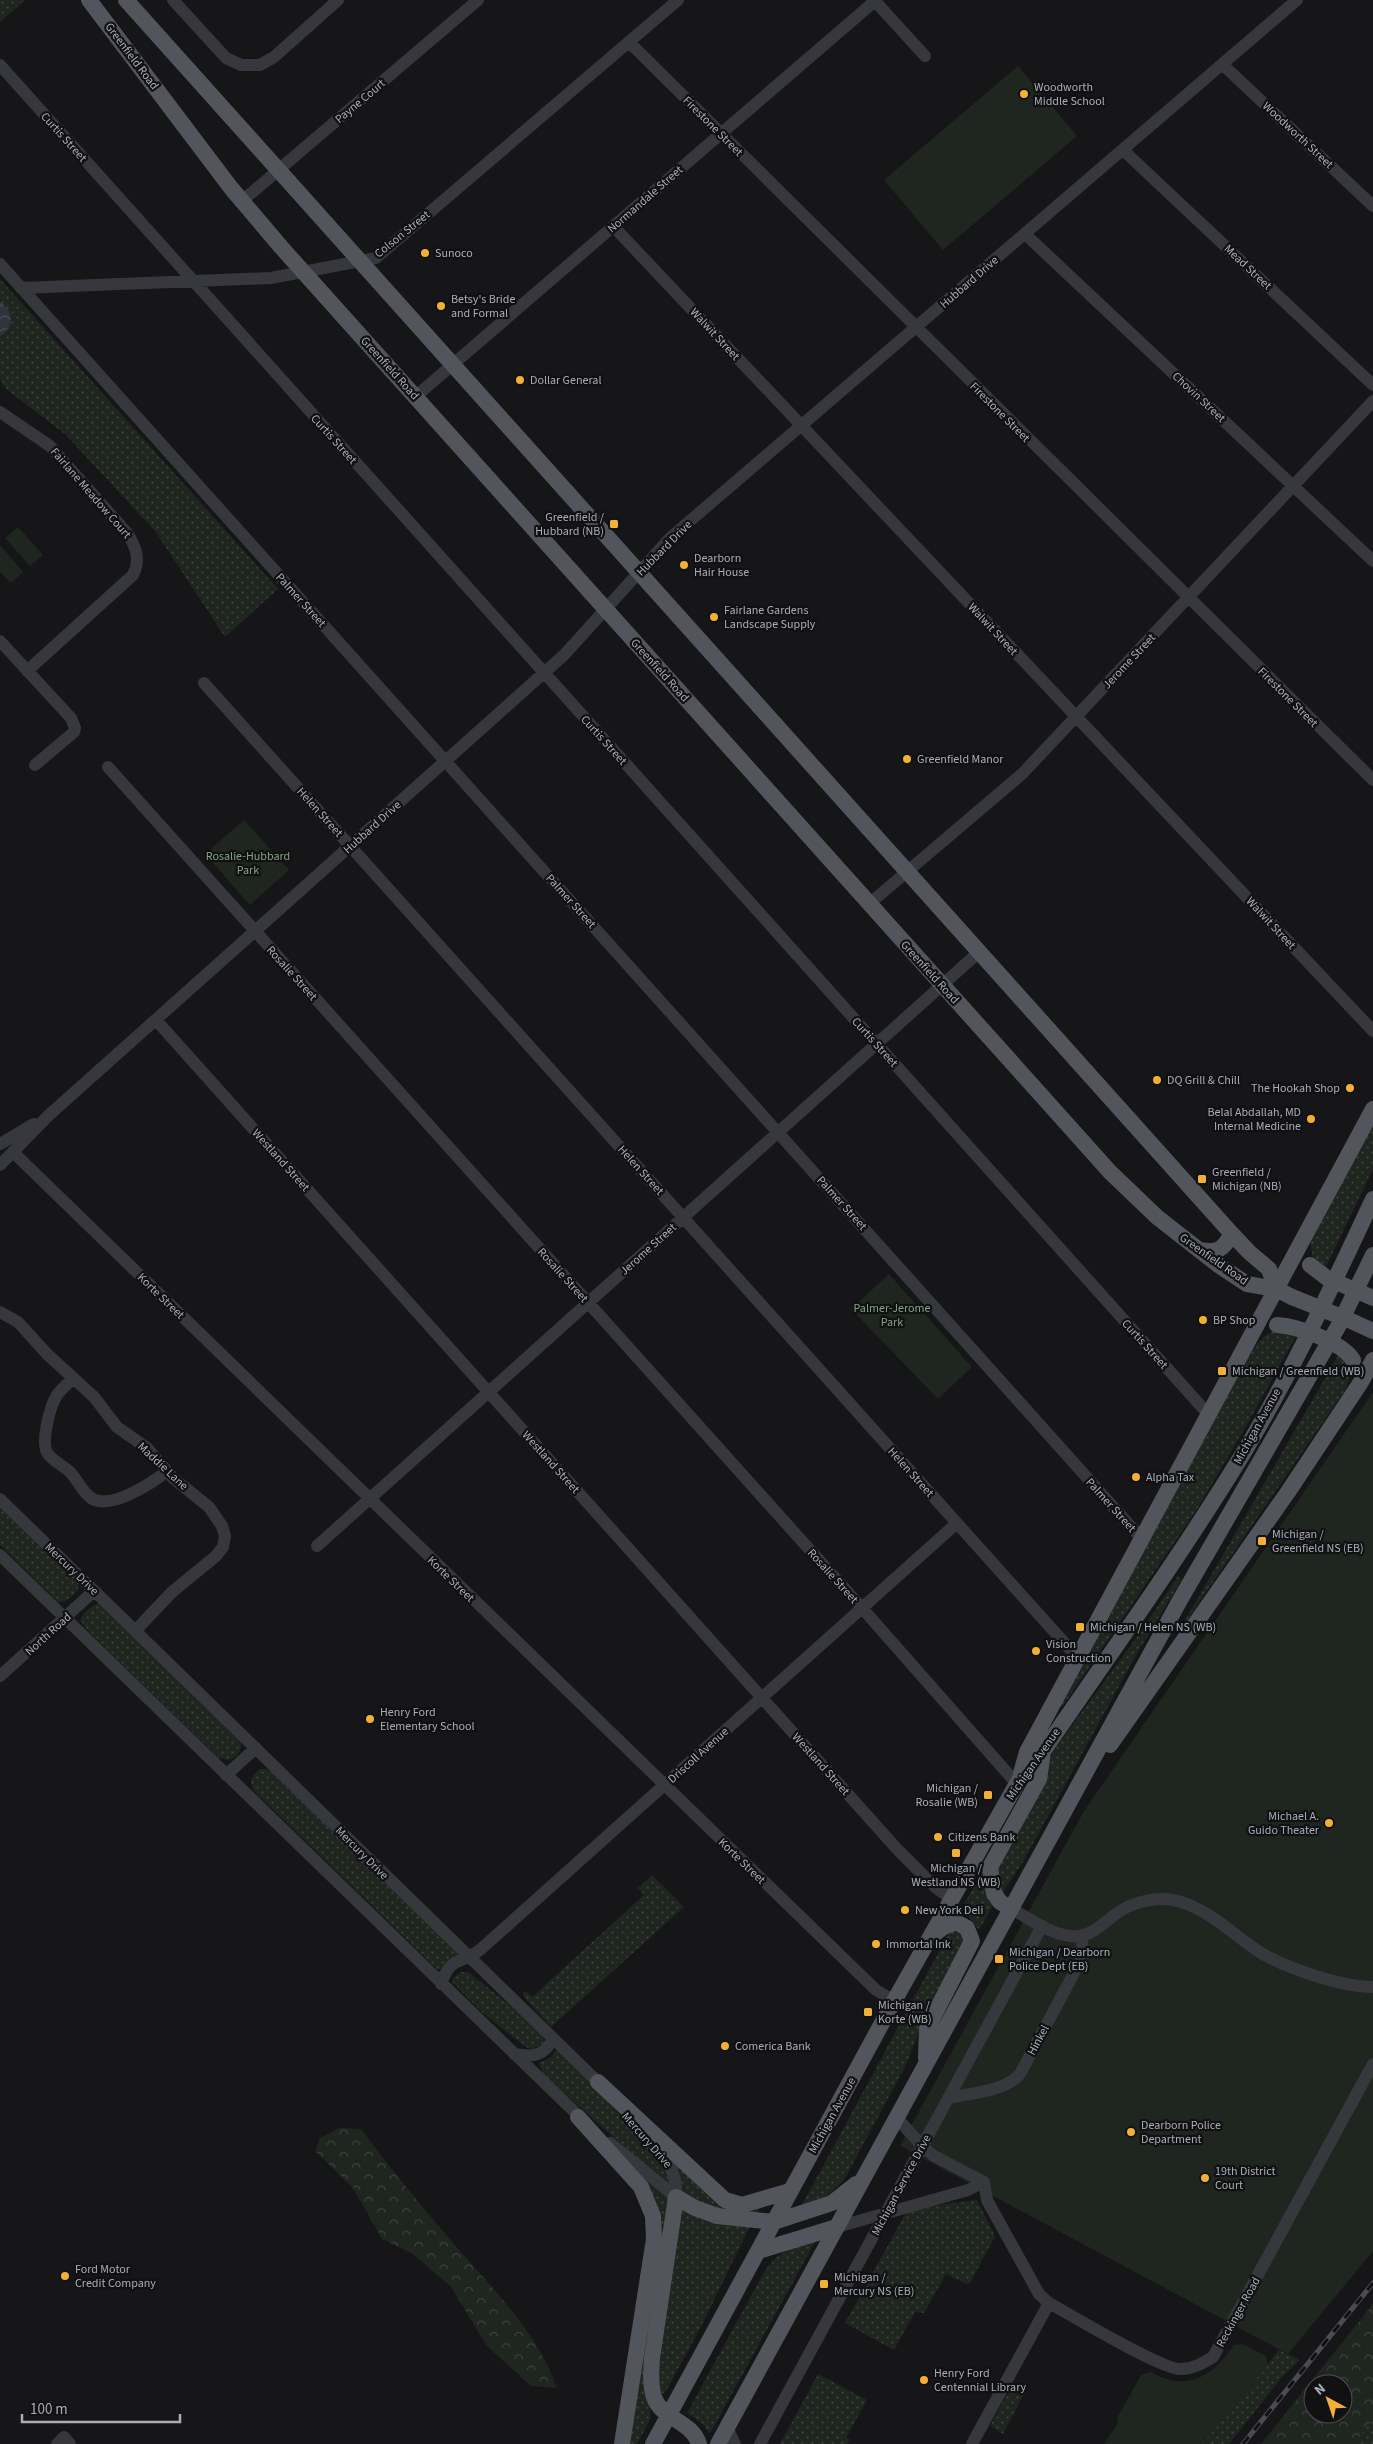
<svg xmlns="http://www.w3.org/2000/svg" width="1373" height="2444" font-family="'Source Sans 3',sans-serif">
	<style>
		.grass { fill: url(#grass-dots) }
		.forest { fill: url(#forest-crowns); fill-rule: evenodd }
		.park { fill: #1e261f }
		.water { fill: url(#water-waves) }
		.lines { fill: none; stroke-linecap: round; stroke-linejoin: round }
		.minor { stroke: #37383d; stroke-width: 12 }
		.major { stroke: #53555c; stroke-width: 16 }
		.rail-casing { stroke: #4a4c52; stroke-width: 5 }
		.rail { stroke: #111113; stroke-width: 3; stroke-dasharray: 9; stroke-linecap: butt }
		.major-bridge { stroke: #53555c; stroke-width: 16 }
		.poi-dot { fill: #f2b134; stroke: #111113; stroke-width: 2 }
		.labels { text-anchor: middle; stroke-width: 4.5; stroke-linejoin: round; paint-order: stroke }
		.street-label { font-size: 12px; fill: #a8adb8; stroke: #111113 }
		.poi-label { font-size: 12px; fill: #a8adb8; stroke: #111113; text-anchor: start }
		.park-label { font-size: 12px; fill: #7fa381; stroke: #111113 }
	</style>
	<defs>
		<pattern id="grass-dots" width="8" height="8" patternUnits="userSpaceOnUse" patternTransform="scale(1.25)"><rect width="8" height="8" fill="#1e261f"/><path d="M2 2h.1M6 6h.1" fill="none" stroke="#3c433d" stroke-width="1.8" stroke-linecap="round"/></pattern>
		<pattern id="forest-crowns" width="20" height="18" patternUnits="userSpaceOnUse" patternTransform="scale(1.25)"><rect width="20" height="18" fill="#1e261f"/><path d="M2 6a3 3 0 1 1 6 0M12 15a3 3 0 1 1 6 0" fill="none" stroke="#3c433d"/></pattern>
		<pattern id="water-waves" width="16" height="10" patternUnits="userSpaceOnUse" patternTransform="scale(1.25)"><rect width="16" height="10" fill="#2c353c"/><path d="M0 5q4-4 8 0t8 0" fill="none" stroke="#485056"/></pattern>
	</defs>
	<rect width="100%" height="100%" fill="#161618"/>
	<path class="grass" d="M0,0H25L0,22Z
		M0,279L278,589L225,637L155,531L65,434L6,389L0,379Z
		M1373,1123V1169L1324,1271L1313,1260L1310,1241Z
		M1277,1330L1297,1334L1249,1421L1196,1511L1062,1707L1059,1706L1241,1371C1250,1355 1258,1335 1277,1330Z
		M1339,1354C1349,1367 1353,1374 1345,1390L1176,1636Z
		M0,1506L78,1582V1590C72,1596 67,1603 58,1602L0,1545Z
		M1178,1576L1182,1579L1136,1655L1024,1860L1003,1892L999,1887L996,1868L1056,1747L1137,1637Z
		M99,1603L241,1740C243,1755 232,1763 219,1758L87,1630L80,1620C83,1613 92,1605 99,1603Z
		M260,1769H269L458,1952V1957L449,1960L440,1970L437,1969L255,1792C248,1783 251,1775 260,1769Z
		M983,1871L993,1905L979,1930L969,1917L959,1913Z
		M652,1875L684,1907L551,2027L524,1997L523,1993L526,1991L532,1997L644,1895L638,1888Z
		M953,1930L966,1935L920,2029L906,2065L844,2180L826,2197L802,2205L949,1933Z
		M461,1972H468L525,2017L544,2036L543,2044L532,2049L526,2047L483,2013L452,1982L454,1977Z
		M557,2049L576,2067L665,2164L672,2182L668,2186L544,2075L539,2063L550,2058Z
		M642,2126L711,2194L761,2207L757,2213L734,2215L686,2198Z
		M606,2141L669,2196L647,2392L651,2418L637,2444H626L658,2225Z
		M977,2200L995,2236L970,2283L967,2284L946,2274L924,2313L915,2312L894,2350L845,2323L908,2209Z
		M678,2205L750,2226L701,2327L666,2391L662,2394L656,2378Z
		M816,2240L711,2432L709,2433L703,2424L687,2413L762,2276C776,2251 790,2249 816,2240Z
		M1279,2350L1300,2360L1282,2377L1229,2444H1202Z
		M818,2374L867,2400L846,2438L850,2440L847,2444H780Z
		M1017,2383L1027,2388L1003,2434L990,2426L1012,2385Z
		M1373,2385V2444H1326Z"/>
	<path class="forest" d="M339,2128L361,2129C392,2171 425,2210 459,2250C496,2292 539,2335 557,2388L531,2386L487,2346L451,2287L413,2254L382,2239L353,2188L315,2151L320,2138Z
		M1373,2304V2419L1354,2444H1261ZM1313,2384H1343V2414H1313Z"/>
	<path class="park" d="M1018,66L1077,136L943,250L884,180Z
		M18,527L43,555L30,566L5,538Z
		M0,545L23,572L11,583L0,572Z
		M244,820L289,870L250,905L205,854Z
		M889,1274L972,1367L938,1399L851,1309Z
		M1373,1392V2251L1288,2354L900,2146L1084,1811Z
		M1243,2344L1266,2356L1268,2365L1202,2444H1104C1108,2436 1114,2431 1118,2423L1117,2418L1141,2375L1151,2372C1187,2393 1213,2376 1234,2345Z"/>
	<path class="water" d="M0,302C14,310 15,328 0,336Z"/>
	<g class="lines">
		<path class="minor" d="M173,0L226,58L241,65H260L274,57L338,0
			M874,0L925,56
			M629,42L1373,780
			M1222,64L1373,206
			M0,65L1209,1415
			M1123,150L1373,385
			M242,201L478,0
			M613,226L1373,1031
			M1025,234L1373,561
			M0,264L1142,1539
			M21,288L271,278L376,258L678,0
			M415,397L875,1
			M0,412L50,446L127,533C136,547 141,559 133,575L27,671
			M0,641L71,718L75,728L74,732L35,765
			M204,683L1077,1657
			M108,767L862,1608L1017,1784
			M869,904L1022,774L1373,401
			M156,1020L897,1849L935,1887L952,1899
			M0,1144L34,1124
			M13,1152L876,1990L894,2001
			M0,1165L49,1115L564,655L670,538L1297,0
			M0,1312L18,1322L47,1354L94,1397L117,1427L147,1448L173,1478L209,1507L222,1526L225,1536L223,1547L216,1556L172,1592L136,1630
			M73,1378C68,1384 61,1389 57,1395C50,1406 40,1443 48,1454C53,1461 62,1465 69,1471C77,1478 81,1491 91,1498C110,1511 152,1483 167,1471
			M0,1499L603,2087
			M317,1546L979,952
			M0,1555L585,2122
			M0,1676L94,1591
			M226,1775L256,1748
			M1010,1908C1029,1918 1049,1934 1071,1936C1091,1939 1105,1921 1120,1911C1135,1901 1161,1896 1178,1901C1207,1909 1231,1932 1255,1949C1281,1967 1341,1987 1373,1987
			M441,1984C451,1955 461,1965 481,1949L957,1523
			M514,2054C531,2057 545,2057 553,2038
			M948,2098C971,2093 1004,2092 1020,2074L1082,1958L1084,1950L1080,1936
			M896,2117L922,2146L934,2156L984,2182
			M610,2143L676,2197C679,2165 655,2147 634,2126
			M984,2182L987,2200L1039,2294L1049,2303C1071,2315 1162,2370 1181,2369C1193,2369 1203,2363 1213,2357L1373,2064
			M837,2227L968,2190L984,2182
			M727,2427L735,2444
			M57,2444L64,2437L70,2444
			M760,2444L1042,1926
			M972,2444L1049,2303"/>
		<path class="major" d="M89,0L231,188L281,247L1110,1172L1157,1217L1217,1264L1247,1284L1276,1289L1292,1297
			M126,0L1232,1234L1250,1253L1269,1269L1276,1289
			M1199,1250C1219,1253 1222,1250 1232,1234
			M1349,1320L1373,1331
			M1110,1745L1288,1492L1361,1382L1373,1360
			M1021,1773L1027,1752L1373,1109
			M1010,1908L1000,1902L994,1893L990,1867L1039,1779L1043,1752
			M926,2058L927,2029L972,1941L967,1928L956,1922L942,1928L934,1934
			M598,2082L725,2200L742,2205L790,2191
			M578,2117L641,2187L653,2216L654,2239L622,2444
			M758,2251L837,2227
			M653,2444L894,2001L1019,1780L1044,1750C1112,1651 1182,1554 1244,1452C1293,1370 1333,1285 1373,1199
			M699,2444C692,2421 661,2419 654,2397C650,2385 651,2371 652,2358L676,2197L695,2208L717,2216L774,2222L832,2203L856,2184
			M718,2444L1180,1600L1339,1325L1373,1255"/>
		<defs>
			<path id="rail" d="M1243,2444L1373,2283"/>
		</defs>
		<use href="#rail" class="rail-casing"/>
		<use href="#rail" class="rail"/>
		<path class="major-bridge" d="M1310,1265L1327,1278L1373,1298
			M1292,1297L1349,1320
			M1277,1325C1297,1326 1342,1342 1353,1360"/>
	</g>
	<g class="poi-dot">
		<circle cx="1024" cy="94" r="5"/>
		<circle cx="425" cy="253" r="5"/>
		<circle cx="441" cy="306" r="5"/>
		<circle cx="520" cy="380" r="5"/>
		<rect x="609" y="519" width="10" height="10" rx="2.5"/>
		<circle cx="684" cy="565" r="5"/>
		<circle cx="714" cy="617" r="5"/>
		<circle cx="907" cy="759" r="5"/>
		<circle cx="1157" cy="1080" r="5"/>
		<circle cx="1350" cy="1088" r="5"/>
		<circle cx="1311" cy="1119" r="5"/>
		<rect x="1197" y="1174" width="10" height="10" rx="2.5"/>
		<circle cx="1203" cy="1320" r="5"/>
		<rect x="1217" y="1366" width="10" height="10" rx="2.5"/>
		<circle cx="1136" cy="1477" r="5"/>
		<rect x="1257" y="1536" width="10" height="10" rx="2.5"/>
		<rect x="1075" y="1622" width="10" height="10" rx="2.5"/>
		<circle cx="1036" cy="1651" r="5"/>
		<circle cx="370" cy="1719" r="5"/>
		<rect x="983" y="1790" width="10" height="10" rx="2.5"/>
		<circle cx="1329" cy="1823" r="5"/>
		<circle cx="938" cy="1837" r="5"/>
		<rect x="951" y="1848" width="10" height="10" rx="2.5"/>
		<circle cx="905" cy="1910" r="5"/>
		<circle cx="876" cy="1944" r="5"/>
		<rect x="994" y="1954" width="10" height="10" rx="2.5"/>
		<rect x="863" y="2007" width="10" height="10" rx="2.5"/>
		<circle cx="725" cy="2046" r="5"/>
		<circle cx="1131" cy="2132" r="5"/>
		<circle cx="1205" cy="2178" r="5"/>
		<circle cx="65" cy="2276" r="5"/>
		<rect x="819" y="2279" width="10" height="10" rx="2.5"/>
		<circle cx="924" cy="2380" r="5"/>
	</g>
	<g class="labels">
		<g class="street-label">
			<text transform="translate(132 56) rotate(53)" y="4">Greenfield Road</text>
			<text transform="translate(360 101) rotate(-40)" y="4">Payne Court</text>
			<text transform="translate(713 126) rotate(45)" y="4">Firestone Street</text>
			<text transform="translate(1298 135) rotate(43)" y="4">Woodworth Street</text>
			<text transform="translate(64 137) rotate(48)" y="4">Curtis Street</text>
			<text transform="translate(645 199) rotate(-41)" y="4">Normandale Street</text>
			<text transform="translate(402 234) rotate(-39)" y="4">Colson Street</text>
			<text transform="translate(1248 267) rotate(43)" y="4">Mead Street</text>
			<text transform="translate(969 282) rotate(-41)" y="4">Hubbard Drive</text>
			<text transform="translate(715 334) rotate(47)" y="4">Walwit Street</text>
			<text transform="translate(390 368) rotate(48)" y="4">Greenfield Road</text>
			<text transform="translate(1199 397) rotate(43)" y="4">Chovin Street</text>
			<text transform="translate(1000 412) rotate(45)" y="4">Firestone Street</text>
			<text transform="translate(334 439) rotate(48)" y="4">Curtis Street</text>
			<text transform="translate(91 493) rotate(49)" y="4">Fairlane Meadow Court</text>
			<text transform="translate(664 548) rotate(-45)" y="4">Hubbard Drive</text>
			<text transform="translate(301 600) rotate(48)" y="4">Palmer Street</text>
			<text transform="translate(993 629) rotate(47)" y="4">Walwit Street</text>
			<text transform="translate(1129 661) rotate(-47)" y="4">Jerome Street</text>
			<text transform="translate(660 670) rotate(48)" y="4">Greenfield Road</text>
			<text transform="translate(1288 697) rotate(45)" y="4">Firestone Street</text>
			<text transform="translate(604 740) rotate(48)" y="4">Curtis Street</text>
			<text transform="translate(320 812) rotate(48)" y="4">Helen Street</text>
			<text transform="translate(372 827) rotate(-42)" y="4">Hubbard Drive</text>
			<text transform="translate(571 901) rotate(48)" y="4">Palmer Street</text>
			<text transform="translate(1271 923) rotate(47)" y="4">Walwit Street</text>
			<text transform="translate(930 972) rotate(48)" y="4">Greenfield Road</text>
			<text transform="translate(292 973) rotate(48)" y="4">Rosalie Street</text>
			<text transform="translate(875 1042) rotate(48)" y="4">Curtis Street</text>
			<text transform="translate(281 1160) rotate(48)" y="4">Westland Street</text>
			<text transform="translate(641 1170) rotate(48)" y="4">Helen Street</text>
			<text transform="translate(842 1203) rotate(48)" y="4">Palmer Street</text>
			<text transform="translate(648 1249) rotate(-42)" y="4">Jerome Street</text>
			<text transform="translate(1214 1259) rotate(35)" y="4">Greenfield Road</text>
			<text transform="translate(563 1275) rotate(48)" y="4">Rosalie Street</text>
			<text transform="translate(161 1296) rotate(44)" y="4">Korte Street</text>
			<text transform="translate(1145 1344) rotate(48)" y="4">Curtis Street</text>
			<text transform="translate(1257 1426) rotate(-61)" y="4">Michigan Avenue</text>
			<text transform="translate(551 1462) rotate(48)" y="4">Westland Street</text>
			<text transform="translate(163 1466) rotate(43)" y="4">Maddie Lane</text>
			<text transform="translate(911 1472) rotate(48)" y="4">Helen Street</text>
			<text transform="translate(1111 1505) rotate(48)" y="4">Palmer Street</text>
			<text transform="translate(72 1569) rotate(44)" y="4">Mercury Drive</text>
			<text transform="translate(833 1576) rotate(48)" y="4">Rosalie Street</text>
			<text transform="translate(451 1579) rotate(44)" y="4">Korte Street</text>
			<text transform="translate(48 1634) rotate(-42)" y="4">North Road</text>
			<text transform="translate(698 1755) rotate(-42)" y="4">Driscoll Avenue</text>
			<text transform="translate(821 1764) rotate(48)" y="4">Westland Street</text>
			<text transform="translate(1033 1764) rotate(-55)" y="4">Michigan Avenue</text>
			<text transform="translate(362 1853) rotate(45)" y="4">Mercury Drive</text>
			<text transform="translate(742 1861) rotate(44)" y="4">Korte Street</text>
			<text transform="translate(1038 2040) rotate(-62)" y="4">Hinkel</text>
			<text transform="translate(832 2115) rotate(-61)" y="4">Michigan Avenue</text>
			<text transform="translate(647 2140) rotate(49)" y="4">Mercury Drive</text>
			<text transform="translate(901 2185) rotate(-62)" y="4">Michigan Service Drive</text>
			<text transform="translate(1238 2312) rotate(-61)" y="4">Reckinger Road</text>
		</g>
		<g class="poi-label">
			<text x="1034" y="91">Woodworth<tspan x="1034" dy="14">Middle School</tspan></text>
			<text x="435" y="257">Sunoco</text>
			<text x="451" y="303">Betsy's Bride<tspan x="451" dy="14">and Formal</tspan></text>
			<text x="530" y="384">Dollar General</text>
			<text x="604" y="521" text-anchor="end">Greenfield /<tspan x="604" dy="14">Hubbard (NB)</tspan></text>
			<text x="694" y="562">Dearborn<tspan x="694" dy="14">Hair House</tspan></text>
			<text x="724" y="614">Fairlane Gardens<tspan x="724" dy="14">Landscape Supply</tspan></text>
			<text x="917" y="763">Greenfield Manor</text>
			<text x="1167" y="1084">DQ Grill &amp; Chill</text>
			<text x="1340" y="1092" text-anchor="end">The Hookah Shop</text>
			<text x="1301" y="1116" text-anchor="end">Belal Abdallah, MD<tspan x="1301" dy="14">Internal Medicine</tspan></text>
			<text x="1212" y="1176">Greenfield /<tspan x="1212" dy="14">Michigan (NB)</tspan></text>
			<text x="1213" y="1324">BP Shop</text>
			<text x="1232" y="1375">Michigan / Greenfield (WB)</text>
			<text x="1146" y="1481">Alpha Tax</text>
			<text x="1272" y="1538">Michigan /<tspan x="1272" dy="14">Greenfield NS (EB)</tspan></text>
			<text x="1090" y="1631">Michigan / Helen NS (WB)</text>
			<text x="1046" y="1648">Vision<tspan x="1046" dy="14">Construction</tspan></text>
			<text x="380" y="1716">Henry Ford<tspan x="380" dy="14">Elementary School</tspan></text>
			<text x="978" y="1792" text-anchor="end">Michigan /<tspan x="978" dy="14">Rosalie (WB)</tspan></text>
			<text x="1319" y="1820" text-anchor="end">Michael A.<tspan x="1319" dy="14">Guido Theater</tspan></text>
			<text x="948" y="1841">Citizens Bank</text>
			<text x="956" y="1872" text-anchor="middle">Michigan /<tspan x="956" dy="14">Westland NS (WB)</tspan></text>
			<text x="915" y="1914">New York Deli</text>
			<text x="886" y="1948">Immortal Ink</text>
			<text x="1009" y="1956">Michigan / Dearborn<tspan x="1009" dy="14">Police Dept (EB)</tspan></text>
			<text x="878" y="2009">Michigan /<tspan x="878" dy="14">Korte (WB)</tspan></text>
			<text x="735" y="2050">Comerica Bank</text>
			<text x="1141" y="2129">Dearborn Police<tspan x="1141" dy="14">Department</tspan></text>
			<text x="1215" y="2175">19th District<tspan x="1215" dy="14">Court</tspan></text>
			<text x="75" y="2273">Ford Motor<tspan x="75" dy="14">Credit Company</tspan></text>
			<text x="834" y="2281">Michigan /<tspan x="834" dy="14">Mercury NS (EB)</tspan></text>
			<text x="934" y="2377">Henry Ford<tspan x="934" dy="14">Centennial Library</tspan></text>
		</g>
		<g class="park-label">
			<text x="248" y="860">Rosalie-Hubbard<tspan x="248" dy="14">Park</tspan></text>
			<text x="892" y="1312">Palmer-Jerome<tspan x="892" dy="14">Park</tspan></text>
		</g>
	</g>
	<g transform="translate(1328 2399) rotate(320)"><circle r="24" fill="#111113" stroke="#4d4f55"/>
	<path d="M0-4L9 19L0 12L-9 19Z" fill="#f2b134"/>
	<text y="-8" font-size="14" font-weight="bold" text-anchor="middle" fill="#a8adb8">N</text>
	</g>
	<path d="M22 2414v8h158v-8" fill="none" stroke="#a8adb8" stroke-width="2.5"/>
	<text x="30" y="2414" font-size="15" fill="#a8adb8" stroke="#111113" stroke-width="4" paint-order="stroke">100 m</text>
</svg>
